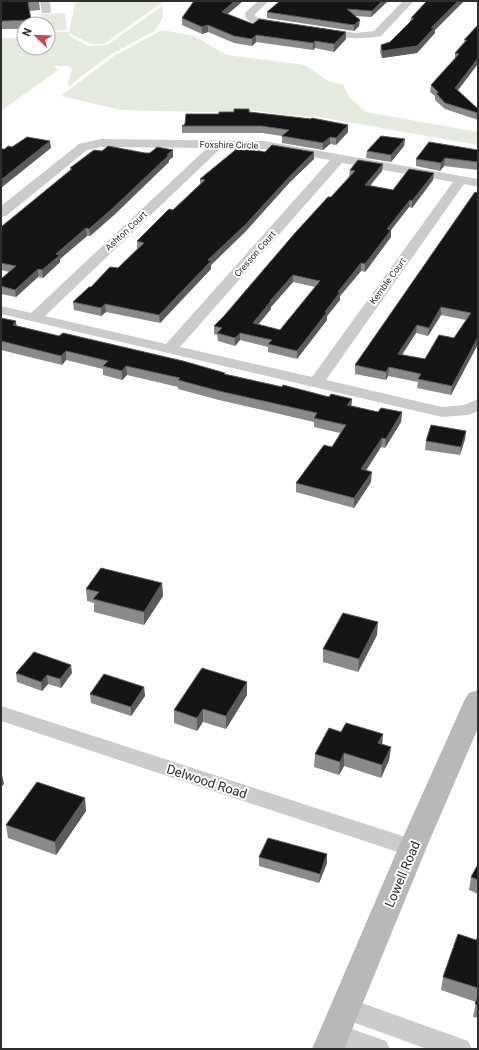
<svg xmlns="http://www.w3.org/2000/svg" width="479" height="1050" font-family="Roboto,sans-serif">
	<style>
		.green { fill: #e4eade }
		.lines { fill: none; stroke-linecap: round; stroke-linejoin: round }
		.street { fill: #cbcbcb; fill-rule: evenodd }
		.secondary { fill: #b8b8b8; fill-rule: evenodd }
		.wall { fill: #8a8a8a; fill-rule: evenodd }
		.shaded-wall { fill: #5b5b5b }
		.building { fill: #151515; stroke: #5b5b5b; fill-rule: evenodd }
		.labels { text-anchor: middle; stroke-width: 4; stroke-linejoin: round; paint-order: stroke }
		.far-street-label { font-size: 9px; fill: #2e2e2e; stroke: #fff }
		.near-street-label { font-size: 13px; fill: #2e2e2e; stroke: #fff }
	</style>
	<rect width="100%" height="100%" fill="#fff"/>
	<path class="green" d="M73,1H164L104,44H91L69,33L70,36L88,46L107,45L162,6L163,17L156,30L110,55L69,86L68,82L72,70L69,66H54L58,70L1,111V38H24V48H48V32H69L75,4Z
		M65,13L67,30L48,31V24H42L41,14Z
		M162,30L194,36L227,55L305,65L328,81L343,85L350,98L366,112L478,132V145L319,117L283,115L259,111L204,112L121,110L61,96L114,56Z"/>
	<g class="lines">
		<path class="street" d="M40,1H50L51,11L50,13H42Z
			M258,1H269L255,14V16L259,18L283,23L284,25L283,27L279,28L252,23L246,19L245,13Z
			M403,1H414L381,36C369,39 325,40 317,31L322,28L355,33L374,31Z
			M101,139L264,141L478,179V187L464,184L326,380L442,407L464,405L478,399V411L468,415L442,417L1,314V306L31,313L207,148L101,147L87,150L6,216L1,217V206L79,144ZM221,148L264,149L330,160L166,344L45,316ZM342,163L453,182L312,377L180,347Z
			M1,706L421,842L424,848L421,854L413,857L1,721Z
			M345,997L468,1041L472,1049H427L336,1016L332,1008L336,1000Z
			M335,1023L386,1041L390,1049H345L326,1042L322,1034L326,1026Z"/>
		<path class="secondary" d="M478,690V728L428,844L344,1049H312L400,844L465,699L469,693Z"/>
	</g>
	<path class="wall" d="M1,1H39L40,10L30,11L31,24H24V29H1Z
		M280,1H388L371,17L355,16L359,26L354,31L267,18V12Z
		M427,1H464L435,30V33L417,53L382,58L380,52L381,45L390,42L410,22L411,18Z
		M228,14L253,24L346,39L334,52L315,48L313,50L256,42L252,46L234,43L208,32L202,34L182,25V18Z
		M478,25V62L477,65L458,90L478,109V120L445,109L435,100V96L430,92L431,85L455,59V53Z
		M249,112L348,125V132L336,145L330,144L323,150L282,143V136L262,133H182V126L219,114Z
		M405,139L404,146L391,162L366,158L367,151Z
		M478,150V170L444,166L440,171L416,166V159Z
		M102,151L145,153L173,157L169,160V162L114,215L90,236H87L60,259V262L43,278L38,277L16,297L1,294V279L9,272L1,270V227L70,170V168Z
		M265,152L314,159L290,182L246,231L211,265V269L160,323L106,312L101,316L74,310L73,302L91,287L118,268L137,249V241L173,210L200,184V179Z
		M383,164L382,171L370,185L393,190L433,180L412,208L409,207L391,230V237L365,272L361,271L340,296V300L327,316V320L297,359L268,352V347L240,340L235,346L218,341L217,335L214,334V326L224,316L349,177L350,170ZM293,282L315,287L280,330L258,324L271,309V307Z
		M470,199L478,344L451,395L417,388L418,382L388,376L386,380L355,374V365ZM441,315L466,320L454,338L425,359L402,355L416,333L428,336Z
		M1,318L17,326L59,336L225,373V374L329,397L352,399L351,406L378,412H402L401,422L385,448L381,447L366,471L371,482L354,508L296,492V483L332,447L340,433L314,427V422L219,400L178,389V387L127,375L122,380L103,375V369L66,360L62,365L1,350Z
		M466,431L465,439L460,455L425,450L426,441Z
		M162,583L163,596L144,625L94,612V603L87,601L86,589Z
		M377,635L358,672L323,662V649Z
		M16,673H72L61,688L48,684L42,691L17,682Z
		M247,682V695L226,729L203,722L197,731L174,723V710Z
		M144,687L145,696L131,716L91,703L90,694Z
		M382,744L391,747L389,760L381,778L344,766L339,775L314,767L315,754Z
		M86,811L56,855L8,838L6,825Z
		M259,857L327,863L319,883L259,866Z
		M478,866V894L469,890L471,877Z
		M478,937V1018L473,1017L476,1002L441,990L443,977L476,940Z"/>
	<path class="shaded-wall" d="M235,1H243L222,19V12Z
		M382,1H388L371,17L372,11Z
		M458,1H464L435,30V33L417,53L382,58V51L431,28Z
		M360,20L359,26L354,31V25Z
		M208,25V32L202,34V27Z
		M346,32V39L334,52V44Z
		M256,35V42L252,46V39Z
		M315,41V48L313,50V43Z
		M478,56V62L477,65L455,94V88Z
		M348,125V132L336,145V138Z
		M330,137V144L323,150V143Z
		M405,139L404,146L391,162V155Z
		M50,141L51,148L1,188V180Z
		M173,150V157L169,160V162L114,215L90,236L89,229L167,155Z
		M314,152V159L290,182L246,231L211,265V269L160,323L159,315L208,260L291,175Z
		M445,158L444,166L440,171L441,163Z
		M383,164L382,171L365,192V185Z
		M434,173L433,180L412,208V201Z
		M410,200L409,207L391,230V237L365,272V264L387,229Z
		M86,228L87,236L60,259V262L43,278L42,270L56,254Z
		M361,263V271L340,296V300L327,316V320L297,359V351L338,292Z
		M38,269V277L16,297L15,290Z
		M293,275V282L271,307V309L253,331V323L270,301Z
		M105,304L106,312L101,316V308Z
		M441,307V315L428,336L429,328Z
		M16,321L17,330L13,325Z
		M417,325L416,333L397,362L398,354Z
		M240,333V340L235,346V338Z
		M478,337V344L451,395L452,386Z
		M66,351V360L62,365L61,356Z
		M126,366L127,375L122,380V371Z
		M389,367L388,376L386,380V372Z
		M352,399L351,409L347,405Z
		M402,412L401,422L385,448L386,439Z
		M466,431L465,439L460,455L461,447Z
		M382,438L381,447L360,479L361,469Z
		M372,472L371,482L354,508V498Z
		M162,583L163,596L144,625V612Z
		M378,622L377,635L358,672L359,659Z
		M1,629L2,638L1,639Z
		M71,665L72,673L61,688L60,679Z
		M47,675L48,684L42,691L41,682Z
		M247,682V695L226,729V716Z
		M144,687L145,696L131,716V707Z
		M203,709V722L197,731V718Z
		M383,734L382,747L378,743Z
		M391,747L389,760L381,778L382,765Z
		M344,753V766L339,775L340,762Z
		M2,775L4,784L1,787V776Z
		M85,798L86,811L56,855L55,842Z
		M327,854V863L319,883L320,874Z"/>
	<path class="building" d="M1,1H39L28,2L31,20L1,21Z
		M194,1H235L222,12L253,24L259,19L346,32L334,44L315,41L313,43L256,35L252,39L234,36L208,25L202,27L182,18Z
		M280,1H382L372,11L347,9L360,20L354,25L267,12Z
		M427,1H458L431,28L435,27L417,46L382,51L381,45L390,42L414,18H411Z
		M478,25V56L477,58H478L455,88L478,109V113L445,103L436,93H439L431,85L459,54L455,53L467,40H464Z
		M234,109H249V112L311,119L312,118L348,125L336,138L330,137L323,143L282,136L289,130L262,126H182L185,124L186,114H219V112H234Z
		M381,136L405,139L391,155L367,151Z
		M27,137L50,141L1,180V149H5L8,146L12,147Z
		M429,142L478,150V162L445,158L441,163L416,159Z
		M272,145L314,152L291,175L246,224L208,260L211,261L159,315L105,304L101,308L73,302L89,287H91L110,267L118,268L144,243L137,241L169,209L173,210L205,180L200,179L239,147L265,152Z
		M108,146L145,153H150L157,147L173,150L167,155H169L113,208L89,229L86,228L56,254L60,255L42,270L38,269L15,290L1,286V279L16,266L1,263V227L72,169L70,168L94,150L102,151Z
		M358,160L383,164L365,185L393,190L409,169L434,173L412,201L410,200L387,229L391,230L365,264L361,263L338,292H340L325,312H327L297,351L268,344L272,340L240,333L235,338L217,333L222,328L214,326L224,316L295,233L328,197H331L355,171L350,170ZM293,275L320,281L280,330L253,323L271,301H270Z
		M475,192L478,193V337L452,386L418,379L421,374L389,367L386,372L355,365ZM441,307L471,313L454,338L439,335L425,359L398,354L417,325L429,328Z
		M1,318L16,321L13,325L59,336L63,333L183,361L225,373L224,374L282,387L283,385L329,397L331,394L352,399L347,405L378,412L381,408L402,412L386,439L382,438L361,469L372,472L354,498L296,483L324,445L332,447L346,425L314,418L317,413L219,391L178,380L180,378L126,366L122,371L103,366L108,361L66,351L61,356L1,341Z
		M431,425L466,431L461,447L426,441Z
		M101,568L162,583L144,612L93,599L99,592L86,589Z
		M343,613L378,622L359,659L323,649Z
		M34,652L71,665L60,679L47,675L41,682L16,673Z
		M202,668L247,682L226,716L203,709L197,718L174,710Z
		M104,674L144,687L131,707L90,694Z
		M346,723L383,734L378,743L391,747L382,765L344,753L340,762L315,754L329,728L341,732Z
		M37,782L85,798L55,842L6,825Z
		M268,838L327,854L320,874L259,857Z
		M477,866H478V880L471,877Z
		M458,934L476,940L478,937V988L443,977Z
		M478,996V1005L475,1004Z"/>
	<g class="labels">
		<g class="far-street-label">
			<text transform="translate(229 145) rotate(1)" y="3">Foxshire Circle</text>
			<text transform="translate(126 231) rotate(-43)" y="3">Ashton Court</text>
			<text transform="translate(255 254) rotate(-49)" y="3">Cresson Court</text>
			<text transform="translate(388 281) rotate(-54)" y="3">Kemble Court</text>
		</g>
		<g class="near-street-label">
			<text transform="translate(207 781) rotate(18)" y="5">Delwood Road</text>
			<text transform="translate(402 874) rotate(-67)" y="5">Lowell Road</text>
		</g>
	</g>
	<rect width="479" height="1050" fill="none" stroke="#2e2e2e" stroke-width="4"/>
	<g transform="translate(36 36) rotate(293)"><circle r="19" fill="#ffffff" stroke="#ababab"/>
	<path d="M0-3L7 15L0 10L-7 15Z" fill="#d3434c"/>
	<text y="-6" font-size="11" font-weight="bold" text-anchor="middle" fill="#2e2e2e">N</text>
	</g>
</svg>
